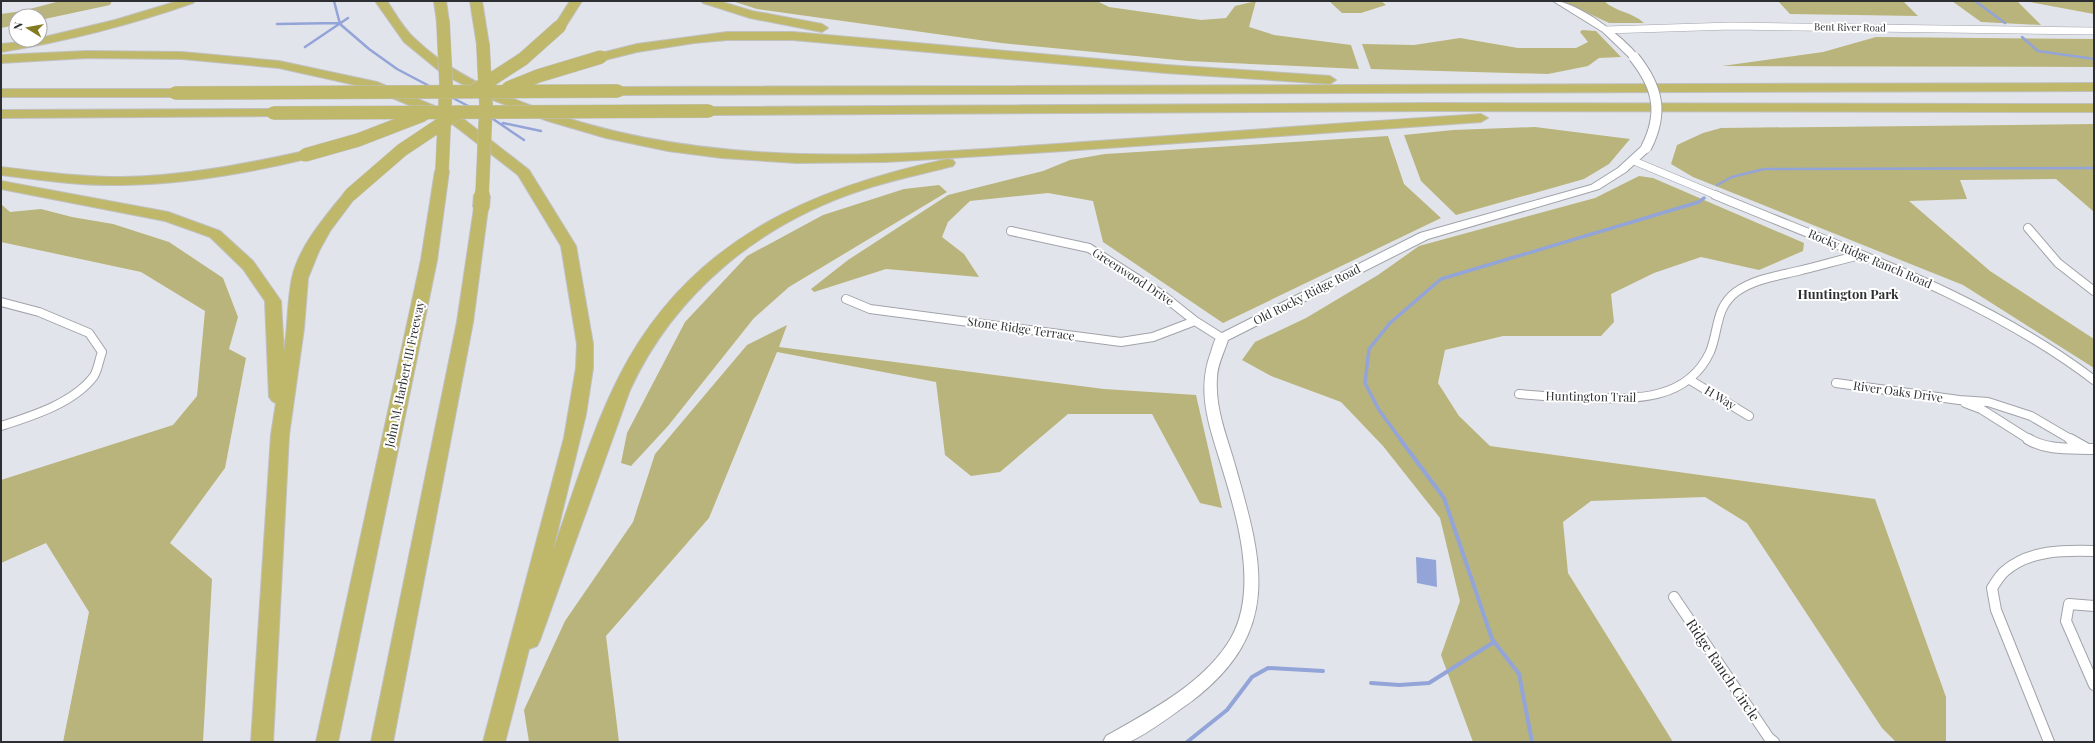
<svg xmlns="http://www.w3.org/2000/svg" width="2095" height="743" font-family="'Playfair Display',serif">
	<style>
		.green { fill: #b9b47c }
		.water { fill: #93a4d9 }
		.lines { fill: none; stroke-linecap: round; stroke-linejoin: round }
		.stream-far2 { stroke: #93a4d9; stroke-width: 2.5 }
		.stream-far1 { stroke: #93a4d9; stroke-width: 3.5 }
		.stream { stroke: #93a4d9; stroke-width: 4 }
		.street-far2-casing { stroke: #a0a3a9; stroke-width: 8 }
		.street-far1-casing { stroke: #a0a3a9; stroke-width: 10 }
		.street-casing { stroke: #a0a3a9; stroke-width: 12 }
		.secondary-casing { stroke: #a0a3a9; stroke-width: 2 }
		.highway-casing { stroke: #c0c0c1; stroke-width: 2 }
		.street-far2 { stroke: #fff; stroke-width: 7 }
		.street-far1 { stroke: #fff; stroke-width: 8 }
		.street { stroke: #fff; stroke-width: 10 }
		.secondary { fill: #fff; fill-rule: evenodd }
		.highway { fill: #bfb86a; fill-rule: evenodd }
		.secondary-bridge-casing { stroke: #a0a3a9; stroke-width: 12; stroke-linecap: butt }
		.highway-bridge-far1-casing { stroke: #c0c0c1; stroke-width: 14; stroke-linecap: butt }
		.highway-bridge-casing { stroke: #c0c0c1; stroke-width: 18; stroke-linecap: butt }
		.secondary-bridge { stroke: #fff; stroke-width: 10 }
		.highway-bridge-far1 { stroke: #bfb86a; stroke-width: 13 }
		.highway-bridge { stroke: #bfb86a; stroke-width: 16 }
		.labels { text-anchor: middle; stroke-width: 4; stroke-linejoin: round; paint-order: stroke }
		.far-street-label { font-size: 10px; fill: #2d2e31; stroke: #fff }
		.street-label { font-size: 12px; fill: #2d2e31; stroke: #fff }
		.neighbourhood-label { font-size: 13px; font-weight: bold; fill: #2d2e31; stroke: #fff }
		.near-street-label { font-size: 14px; fill: #2d2e31; stroke: #fff }
	</style>
	<rect width="100%" height="100%" fill="#e2e4eb"/>
	<path class="green" d="M60,1H112L110,5L40,20V16H16V25L1,28V14L22,11Z
		M732,1H1097L1109,7L1201,20L1226,18L1235,6L1256,1L1249,27L1274,35L1351,45L1359,69L1188,61L1001,43L757,9Z
		M1329,1H1381L1386,5L1361,13H1342Z
		M1562,1H1604C1616,12 1632,12 1644,23H1609Z
		M1778,1H1903L1918,16L1790,14Z
		M1952,1H2094V14L2030,2H2018L2041,25L1981,22Z
		M1582,30L1596,31L1621,57L1599,58L1588,66L1548,74L1371,69L1362,44L1414,45L1460,38L1518,48H1576L1588,42L1580,32Z
		M1876,37L2094,39V67L1722,66L1823,52Z
		M2094,124V212L2056,179L1960,180L1967,199L1909,201L1990,271L2094,339V368L1963,285L1693,177L1671,164L1677,145L1703,133L1721,128Z
		M1535,127L1630,139L1609,164L1584,179L1456,215L1421,181L1404,135L1453,130Z
		M1388,136L1404,184L1441,218L1223,323L1103,242L1093,201L1048,193L970,201L948,222L942,237L964,254L979,277L886,269L814,292L811,289L848,260L948,195L1043,171L1070,160L1105,154Z
		M1639,176L1653,178L1804,243L1803,251L1759,270L1701,257L1654,273L1611,294L1614,322L1601,336H1503L1445,350L1438,383L1459,416L1490,446L1875,499L1946,697V742H1896L1882,728L1747,523L1705,497L1591,501L1563,522L1568,573L1673,742H1473L1441,655L1460,601L1440,518L1383,446L1341,402L1271,376L1242,360L1255,342L1306,318L1378,275L1419,246L1595,198Z
		M939,185L947,192L789,287L754,318L668,426L631,466L621,463L627,433L685,322L747,256L823,215L904,189Z
		M1,204L10,212L41,209L72,217L113,224L169,242L223,278L238,317L229,349L246,358L225,468L170,543L212,579L203,742H63L89,612L46,543L1,563V480L173,425L197,396L205,311L141,272L1,242Z
		M787,325L779,347L1104,389L1196,395L1222,508L1200,503L1152,414H1068L1000,472L971,476L945,455L936,382L777,352L709,518L606,636L619,742H529L524,710L565,621L633,522L655,454L747,345Z"/>
	<path class="water" d="M1416,557L1436,560L1437,587L1417,583Z"/>
	<g class="lines">
		<path class="stream-far2" d="M334,1L340,24L369,49L397,69L433,88
			M1975,1L2005,23
			M277,24L339,23
			M2022,37L2038,51L2094,59
			M305,47L348,18
			M451,97L472,108
			M490,117L524,140
			M503,123L541,131
			M1717,185L1732,177L1764,169L2094,168"/>
		<path class="stream-far1" d="M1401,440L1379,410L1365,383L1369,349L1390,323L1441,279L1699,202L1704,198"/>
		<path class="stream" d="M1400,439L1444,498L1492,639L1519,674L1532,742
			M1371,683L1399,685L1429,683L1494,642
			M1187,742L1227,710L1252,677L1268,668L1323,671"/>
		<defs>
			<path id="street-far2" d="M1606,30L1731,26L2094,31
				M1634,161L1718,196"/>
			<path id="street-far1" d="M1715,195C1844,249 1982,295 2094,380
				M2028,228L2058,263L2094,291
				M1011,231L1089,248L1161,294L1195,321L1222,338
				M846,299L870,309L1121,342L1153,337L1195,321
				M1,302L39,312L89,333L102,352C99,360 98,369 94,376C74,403 32,416 1,426
				M1690,380L1749,416
				M1836,383L1959,400L1988,402L2031,416L2072,440
				M1519,394C1542,396 1565,398 1589,398C1635,399 1687,401 1710,352C1719,330 1715,308 1736,292C1754,279 1777,276 1798,271C1819,266 1839,260 1860,255
				M1965,403L1981,409L2030,440"/>
			<path id="street" d="M2028,439C2048,451 2071,448 2094,449
				M2070,439L2086,448
				M1674,597L1769,738L1774,742
				M2094,606L2069,604L2066,621L2094,685
				M2049,742L1996,610L1992,588C1996,582 2000,575 2005,571C2029,550 2064,550 2094,551"/>
			<path id="secondary" d="M1553,1C1577,1 1624,37 1639,57L1634,60L1631,59L1603,32Z
				M1646,145L1650,146L1651,148L1650,150L1626,172L1599,189L1428,239L1228,340C1224,353 1217,365 1217,378C1215,406 1225,432 1233,458C1261,557 1286,629 1192,701C1179,710 1141,739 1128,742C1121,743 1111,742 1103,742L1106,736C1149,712 1206,682 1231,638C1263,581 1230,496 1213,438C1204,408 1200,381 1211,352C1213,346 1214,340 1218,335L1420,233L1591,185L1618,168L1642,146Z"/>
			<path id="highway" d="M178,1H195L193,3C130,25 67,41 1,52V44L40,40V38L115,20Z
				M375,1H387C395,13 403,28 414,38C447,70 489,90 532,106C714,175 909,154 1098,141C1226,132 1353,122 1481,114L1488,118L1481,122L1064,151L886,162L797,163L722,158L668,151L606,138L548,121L493,100L443,74L404,42Z
				M434,1H446L449,22L447,25L443,26L437,22Z
				M470,1H482L489,45L487,48H479L477,45Z
				M570,1H582L564,29H556L554,26Z
				M701,1H719L752,11L822,24L828,28L822,32L750,18L703,3Z
				M727,32H793L1166,65L1330,76L1336,80L1330,84L1166,73L793,40H727L694,43L637,52L601,61L595,57L597,54L637,44Z
				M87,51L182,52L279,61L377,82L461,117L529,170L576,246L593,344V368L586,414L553,550C574,492 592,429 620,375C688,242 809,188 948,159L953,160L955,163L953,166C922,174 892,180 862,190C761,223 675,292 630,390L540,640L537,646L529,649L505,742H483L564,438L576,368L577,344L561,246L518,175L451,123L369,88L279,68L182,59L87,58L1,63V55Z
				M2094,83V91L618,95L612,91L618,87Z
				M1,89H175L181,93L175,97H1Z
				M1432,103L2094,104V112L1432,111L709,115L702,111L709,107Z
				M273,109L278,110L280,113L278,116L1,118V110Z
				M305,151L310,152L312,155L310,158C249,173 186,184 123,185C82,186 41,180 1,175V167C41,172 82,177 122,177C184,176 245,164 305,151Z
				M442,167L447,168L449,171L437,260L338,742H316L421,260L435,171L437,168Z
				M1,181L168,212L220,231L253,261L281,301L284,352C288,328 287,302 292,278C299,246 325,217 345,192H355L357,195L330,231L319,251L308,278L304,328L289,435L273,742H251L271,435L276,403L272,401L269,397L265,301L243,269L210,237L165,221L1,189Z
				M481,204L486,205L488,208L473,322L393,742H371L457,322L474,208L476,205Z"/>
		</defs>
		<use href="#street-far2" class="street-far2-casing"/>
		<use href="#street-far1" class="street-far1-casing"/>
		<use href="#street" class="street-casing"/>
		<use href="#secondary" class="secondary-casing"/>
		<use href="#highway" class="highway-casing"/>
		<use href="#street-far2" class="street-far2"/>
		<use href="#street-far1" class="street-far1"/>
		<use href="#street" class="street"/>
		<use href="#secondary" class="secondary"/>
		<use href="#highway" class="highway"/>
		<defs>
			<path id="secondary-bridge" d="M1634,57C1658,87 1664,113 1646,148"/>
			<path id="highway-bridge-far1" d="M508,88L538,76L601,57
				M472,92L523,59L560,26
				M175,93L618,91
				M273,113L709,111
				M305,155L358,140L423,115
				M442,171L446,83L443,22
				M350,195L402,150L459,112
				M482,196L486,105L483,45"/>
			<path id="highway-bridge" d="M481,208L482,195"/>
		</defs>
		<use href="#secondary-bridge" class="secondary-bridge-casing"/>
		<use href="#highway-bridge-far1" class="highway-bridge-far1-casing"/>
		<use href="#highway-bridge" class="highway-bridge-casing"/>
		<use href="#secondary-bridge" class="secondary-bridge"/>
		<use href="#highway-bridge-far1" class="highway-bridge-far1"/>
		<use href="#highway-bridge" class="highway-bridge"/>
	</g>
	<g class="labels">
		<g class="far-street-label">
			<text transform="translate(1850 27) rotate(1)" y="4">Bent River Road</text>
		</g>
		<g class="street-label">
			<text transform="translate(1870 259) rotate(23)" y="4">Rocky Ridge Ranch Road</text>
			<text transform="translate(1133 277) rotate(33)" y="4">Greenwood Drive</text>
			<text transform="translate(1307 295) rotate(-27)" y="4">Old Rocky Ridge Road</text>
			<text transform="translate(1021 329) rotate(8)" y="4">Stone Ridge Terrace</text>
			<text transform="translate(405 374) rotate(-78)" y="4">John M. Harbert III Freeway</text>
			<text transform="translate(1898 392) rotate(8)" y="4">River Oaks Drive</text>
			<text transform="translate(1591 397) rotate(1)" y="4">Huntington Trail</text>
			<text transform="translate(1720 398) rotate(31)" y="4">H Way</text>
		</g>
		<g class="neighbourhood-label">
			<text x="1848" y="299">Huntington Park</text>
		</g>
		<g class="near-street-label">
			<text transform="translate(1723 670) rotate(56)" y="5">Ridge Ranch Circle</text>
		</g>
	</g>
	<rect width="2095" height="743" fill="none" stroke="#2d2e31" stroke-width="4"/>
	<g transform="translate(28 28) rotate(281)"><circle r="19" fill="#ffffff" stroke="#ababad"/>
	<path d="M0-3L7 15L0 10L-7 15Z" fill="#847b21"/>
	<text y="-6" font-size="11" font-weight="bold" text-anchor="middle" fill="#2d2e31">N</text>
	</g>
</svg>
